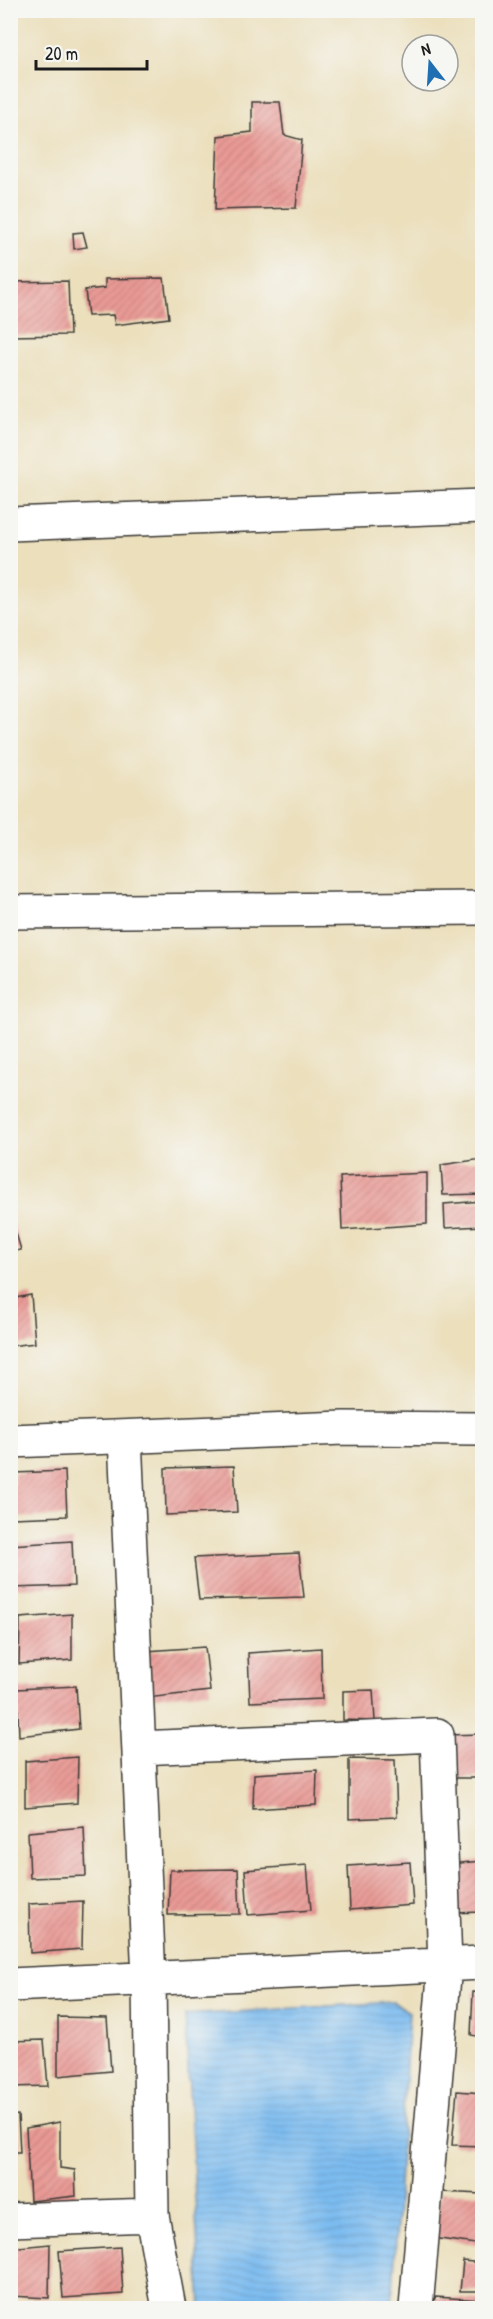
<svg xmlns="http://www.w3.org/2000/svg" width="493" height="2319" font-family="'Patrick Hand',sans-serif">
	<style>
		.water { fill: url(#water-rules); stroke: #4c6c86; stroke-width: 1.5 }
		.building { fill: url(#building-hatch) }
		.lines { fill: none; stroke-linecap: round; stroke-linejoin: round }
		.minor-casing { stroke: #3b3934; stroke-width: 36 }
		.minor { stroke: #fff; stroke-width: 33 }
	</style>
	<defs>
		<pattern id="water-rules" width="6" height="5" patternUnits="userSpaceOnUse" patternTransform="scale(1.5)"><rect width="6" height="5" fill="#7cbcf0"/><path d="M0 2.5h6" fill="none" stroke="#6ba1cd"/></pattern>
		<pattern id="building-hatch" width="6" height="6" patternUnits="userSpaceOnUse" patternTransform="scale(1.5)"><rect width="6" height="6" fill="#e99a95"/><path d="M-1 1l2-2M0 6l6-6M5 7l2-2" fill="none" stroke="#c78480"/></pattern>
	</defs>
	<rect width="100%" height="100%" fill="#f6f6f2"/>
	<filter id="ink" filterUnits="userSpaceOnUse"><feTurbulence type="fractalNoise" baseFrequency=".0167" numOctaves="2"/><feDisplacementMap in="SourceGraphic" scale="12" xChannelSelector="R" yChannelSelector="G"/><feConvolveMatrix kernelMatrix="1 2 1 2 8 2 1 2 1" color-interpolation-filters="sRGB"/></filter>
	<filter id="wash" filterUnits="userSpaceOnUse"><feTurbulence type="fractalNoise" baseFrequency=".008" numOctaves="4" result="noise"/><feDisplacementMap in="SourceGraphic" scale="24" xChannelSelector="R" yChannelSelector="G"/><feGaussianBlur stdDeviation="1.35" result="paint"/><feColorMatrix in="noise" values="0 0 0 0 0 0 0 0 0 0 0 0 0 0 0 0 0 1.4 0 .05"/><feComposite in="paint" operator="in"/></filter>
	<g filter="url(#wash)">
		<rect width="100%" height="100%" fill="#ebdfbc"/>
		<path class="water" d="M393,2002L409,2012L392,2308H201L185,2015Z"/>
		<g id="blocks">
			<path class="building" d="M252,102H280L284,135L302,140L296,208L215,210L218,136L252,132Z
				M83,232L87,247L74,249L73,233Z
				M164,278L169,318L115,325L113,315L88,316L85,290L105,288V279Z
				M68,281L70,335L10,336V282Z
				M482,1159V1194L443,1195L441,1165Z
				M427,1173V1224L342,1230L340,1177Z
				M482,1201V1226L445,1228L444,1204Z
				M10,1223H13L21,1250L10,1252Z
				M31,1295L35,1343L10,1346V1299Z
				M234,1466L237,1512L166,1515L165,1468Z
				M65,1471L67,1516L12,1518L14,1473Z
				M72,1541L74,1586L11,1588L10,1545Z
				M299,1553L304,1597L199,1600L194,1558Z
				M72,1614V1660L19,1664L20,1618Z
				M205,1647L210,1691L146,1698V1651Z
				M321,1648L322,1699L250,1702L248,1653Z
				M76,1686L79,1729L19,1736L17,1689Z
				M373,1690L375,1721L343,1720V1691Z
				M482,1734V1778H449L447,1735Z
				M78,1757L77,1803L25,1807V1761Z
				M349,1759L395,1760L397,1817L349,1819Z
				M317,1770L316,1805L253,1809L254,1774Z
				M84,1827L86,1876L30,1878L28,1832Z
				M482,1861V1912L451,1913L449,1864Z
				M410,1862L413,1905L350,1910L348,1866Z
				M307,1865L311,1910L248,1915L245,1870Z
				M238,1869L240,1914L168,1915L170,1870Z
				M10,1893H13L15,1934H10Z
				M83,1901L82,1949L30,1953L29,1904Z
				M473,1992L482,1993V2037L471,2035Z
				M58,2017L107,2018L111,2071L58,2076Z
				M44,2040L48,2086L10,2087V2041Z
				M457,2091L482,2093V2146L452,2145Z
				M18,2115L20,2152H10V2116Z
				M60,2122V2168L75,2170L76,2196L30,2201L26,2128Z
				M441,2192L482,2194V2245L433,2238Z
				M50,2244L49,2298L10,2296V2248Z
				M120,2247L123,2294L63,2298L59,2251Z
				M463,2261L482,2263V2291H460Z
				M435,2297L482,2300V2308H433Z"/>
		</g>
	</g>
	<g filter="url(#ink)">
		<use href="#blocks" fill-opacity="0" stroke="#3b3934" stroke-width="1.5"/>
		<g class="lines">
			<defs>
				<path id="minor" d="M10,524L482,506
					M10,912L482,908
					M125,1437L149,1979L152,2215L169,2308
					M10,1441L344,1428L482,1429
					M139,1748L437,1735L445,1965L416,2308
					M10,1985L482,1963
					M10,2220L152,2215"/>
			</defs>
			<use href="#minor" class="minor-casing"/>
			<use href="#minor" class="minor"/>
		</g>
	</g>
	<rect width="493" height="2319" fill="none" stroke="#f6f6f2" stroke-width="36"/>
	<g transform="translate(430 63) rotate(343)"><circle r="28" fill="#f6f6f2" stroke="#9f9f9c" stroke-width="1.5"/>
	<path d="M0-4.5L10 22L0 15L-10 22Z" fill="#1f6fb2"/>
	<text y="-9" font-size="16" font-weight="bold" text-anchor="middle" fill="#1c1c1c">N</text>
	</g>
	<path d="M36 60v9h111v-9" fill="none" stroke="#1c1c1c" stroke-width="3"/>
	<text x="45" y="60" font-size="18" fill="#1c1c1c" stroke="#f6f6f2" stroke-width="4.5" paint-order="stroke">20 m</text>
</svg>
